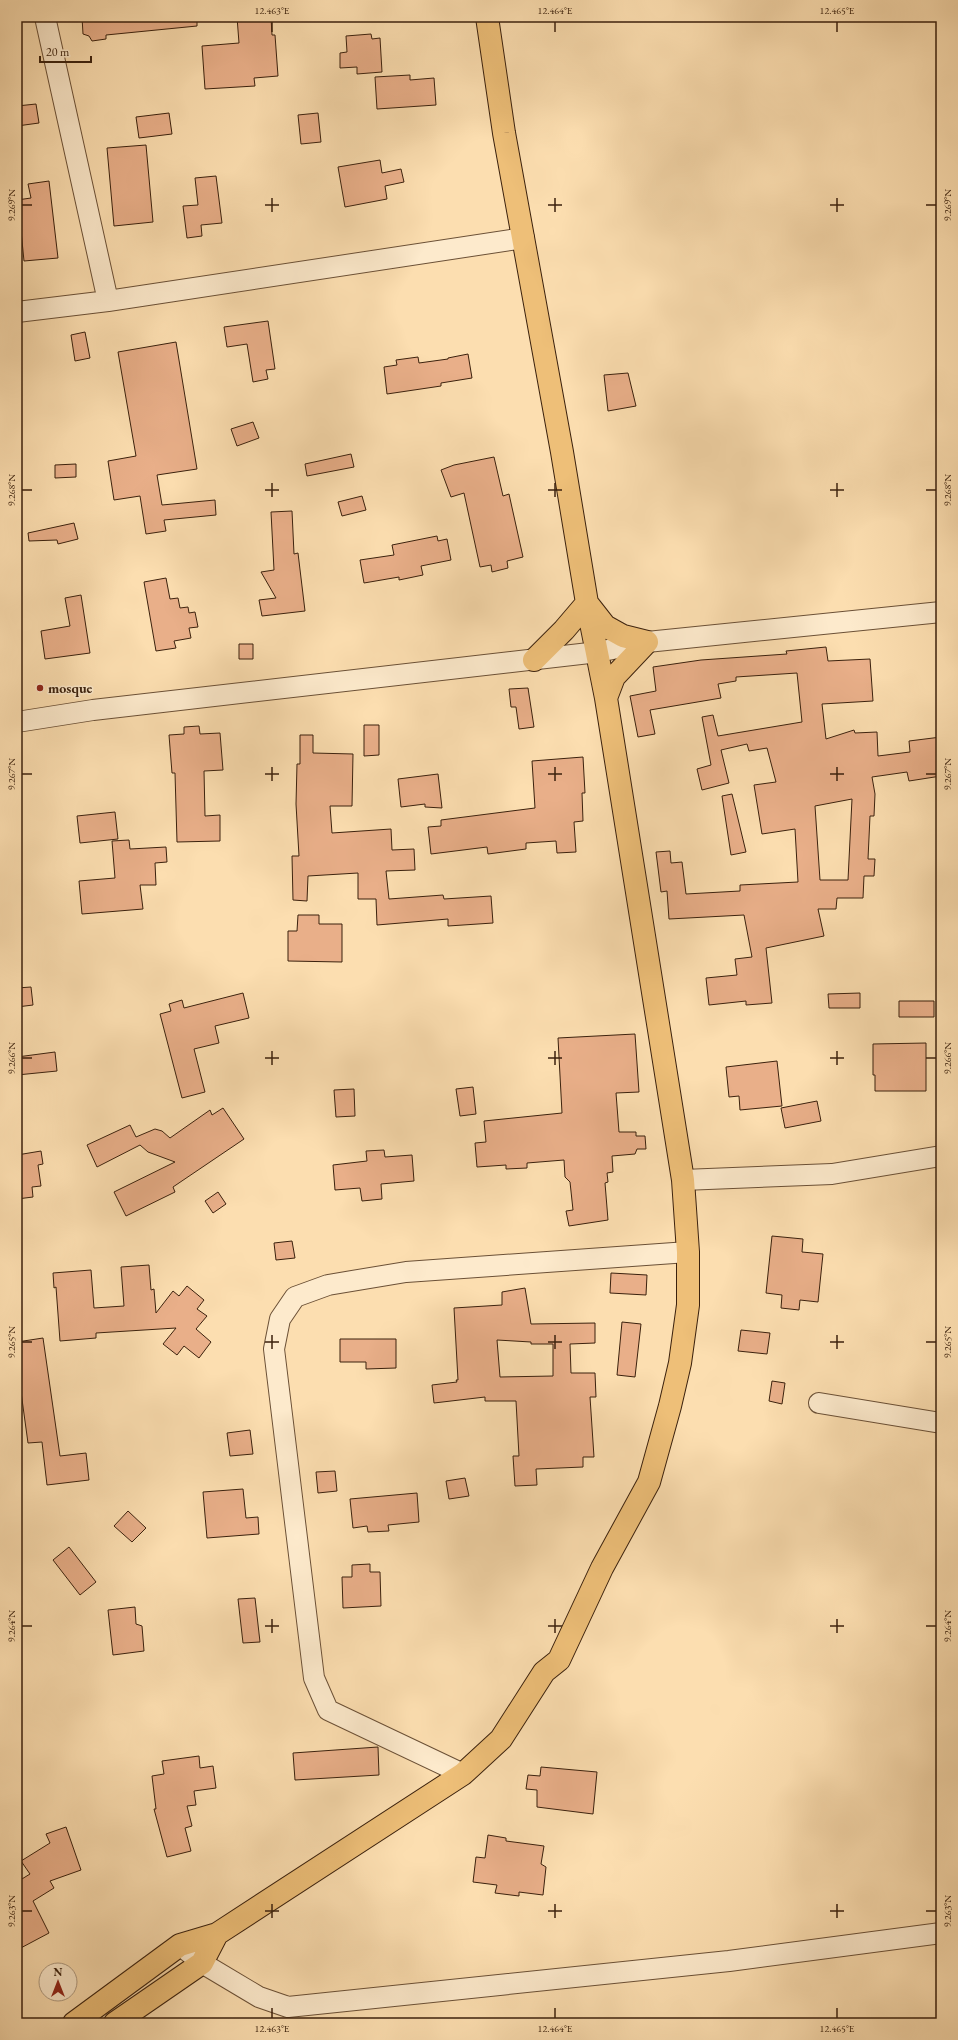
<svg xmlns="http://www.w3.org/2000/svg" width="958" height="2040" font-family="'EB Garamond',serif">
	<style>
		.building { fill: #e9af89; stroke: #3b210d; fill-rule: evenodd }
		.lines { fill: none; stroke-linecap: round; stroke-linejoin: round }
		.minor-casing { stroke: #6b5036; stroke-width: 22 }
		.major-casing { stroke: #3b210d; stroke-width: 24 }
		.minor { stroke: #fdeacc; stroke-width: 20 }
		.major { stroke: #eebf78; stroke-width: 22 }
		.ticks { fill: none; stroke: #3b210d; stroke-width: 1.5 }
		.poi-dot { fill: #8f2418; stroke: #fdeacc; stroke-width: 1.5 }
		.labels { text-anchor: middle; stroke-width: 3; stroke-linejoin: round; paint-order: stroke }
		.poi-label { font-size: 14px; font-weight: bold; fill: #3b210d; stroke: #fdeacc; text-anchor: start }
		.neatline { fill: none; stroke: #3b210d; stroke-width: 1.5 }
		.ticks-label { font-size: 10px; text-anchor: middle; fill: #3b210d }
	</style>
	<rect width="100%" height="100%" fill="#fcdeb0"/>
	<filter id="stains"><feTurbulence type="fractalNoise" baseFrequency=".005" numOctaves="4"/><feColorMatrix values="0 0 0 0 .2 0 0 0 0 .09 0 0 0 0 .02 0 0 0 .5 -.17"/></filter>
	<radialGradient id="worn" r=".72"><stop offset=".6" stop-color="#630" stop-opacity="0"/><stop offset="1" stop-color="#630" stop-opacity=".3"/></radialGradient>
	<path class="building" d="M82,17H197V26L106,35V39L92,41L89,36L83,34Z
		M237,17H271L272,35H275L278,76L254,78L255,86L205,89L202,46L239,43Z
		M371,34L372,39L380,38L382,72L357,74V67L340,68V53L347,52L346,36Z
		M410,75V80L434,78L436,105L377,109L375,77Z
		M36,104L39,123L17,126V106Z
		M169,113L172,134L139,138L136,117Z
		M318,113L321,142L301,144L298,115Z
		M146,145L153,222L114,226L107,148Z
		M380,160L382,173L401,169L404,182L385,186L387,199L345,207L338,167Z
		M216,176L222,223L201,225L202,236L187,238L183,206L198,205L195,178Z
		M49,181L58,258L24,261L21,231H17V200L31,198L28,184Z
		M268,321L275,369L266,370L268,379L253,382L247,344L227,347L224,327Z
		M85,332L90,358L75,361L71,335Z
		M176,342L197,469L157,475L162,505L215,500L216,515L164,520L166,531L146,534L140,496L114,500L108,461L136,456L118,352Z
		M468,354L472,378L441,383V386L387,394L384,367L397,365L396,360L418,357L419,363L448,359V358Z
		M628,373L636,406L608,411L604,375Z
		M253,422L259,438L237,446L231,429Z
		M351,454L354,467L307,476L305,464Z
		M494,457L503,496L509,494L523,557L507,561L508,568L492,572L491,565L480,567L464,493L451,497L441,470L454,465Z
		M76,464V477L55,478V465Z
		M362,496L366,510L342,516L338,502Z
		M292,511L294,554L298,553L305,611L262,616L259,600L276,598L261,572L274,570L271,512Z
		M74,523L78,539L58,544L57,540L29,541L28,533Z
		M437,536L438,541L447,539L451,560L421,566L423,575L399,580V577L364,583L360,560L394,555L392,545Z
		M166,578L170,599L178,598L180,608L188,607L189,613L195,612L198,627L189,628L191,638L174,641L176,648L156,651L144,582Z
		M81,595L90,653L45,659L41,631L70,626L65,598Z
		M239,644H253V659H239Z
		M826,647L828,661L870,659L873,701L822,704L826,739L854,730L855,733L877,732L878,756L910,752L909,741L941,737V776L909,781L907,772L872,777L875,794L874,816H870L868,859H875L874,876H864L863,898H837L836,909H818L824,936L766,948L772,1003L746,1005V1001L709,1005L706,978L737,975L735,959L752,957L744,915L669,919L667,891L661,892L656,852L670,851L671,863L682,862L686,894L740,891V885L798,882L795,829L762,834L754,785L776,782L767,748L749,751L747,744L721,750L729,783L702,790L697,769L711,765L702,717L713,715L718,736L802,722L797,673L736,677V681L718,684L721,698L650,710L655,734L638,737L630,696L656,691L653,667L701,660L787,654L786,651ZM852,799L848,880H820L815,806Z
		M528,688L534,727L519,729L516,707H511L509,689Z
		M364,725H379V755L364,756Z
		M199,726L200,734L220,733L223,770L204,771L205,816L220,815V841L177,842L175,773H172L169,735L184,734V727Z
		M300,735H313V753L353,754L352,806H330L332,833L391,829L392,850L414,849L415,870L386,871L389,899L443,895L444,899L491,896L493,923L448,926V919L377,925L376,899H358V873L308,876L307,901L293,900L292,856H299L296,804L297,764H300Z
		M583,757L585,793H582L583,821L574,822L576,852L557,853L556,841L526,843V849L488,854L487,847L431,854L428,827L441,826V820L535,808L532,761Z
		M438,774L442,808L425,807V804L401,807L398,779Z
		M732,794L746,852L731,855L722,796Z
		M115,812L118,839L80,843L77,816Z
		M129,840L130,849L166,847L167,862L155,863L156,885H140L143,909L82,914L79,881L115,878L112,841Z
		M298,915H319V924H342V962L288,961V931H297Z
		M31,987L33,1005L17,1007V988Z
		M243,993L249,1018L215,1026L219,1043L194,1049L205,1092L182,1098L160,1014L171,1011L169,1004L182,1000L184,1008Z
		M860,993V1008H829L828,994Z
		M899,1001H934V1017H899Z
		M635,1034L639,1092L616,1093L619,1132H636V1136H645L646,1149H637L635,1154L612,1156L613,1172L607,1173L608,1182L605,1183L608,1220L569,1226L566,1211L573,1210L570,1182L565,1177L564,1160L527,1163V1168L506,1169V1165L477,1167L475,1143L486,1142L484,1121L562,1113L558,1038Z
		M926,1043V1091H875V1075H873V1044Z
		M55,1052L57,1071L17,1075V1057Z
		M777,1061L782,1106L740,1110L739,1096L729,1097L726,1067Z
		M473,1087L476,1114L460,1116L456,1089Z
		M354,1089L355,1116L336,1117L334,1090Z
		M817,1101L821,1121L785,1128L781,1108Z
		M223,1108L244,1139L173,1187L175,1192L126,1216L114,1192L175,1162L148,1152L140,1145L97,1167L87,1145L130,1125L136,1137L155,1129L162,1131L170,1138L210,1110L212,1115Z
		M384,1150L385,1157L412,1155L414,1181L381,1184L382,1199L362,1201L360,1188L335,1190L333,1165L367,1161L366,1151Z
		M41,1151L43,1164L38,1165L41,1186L32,1187L33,1197L17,1199V1155Z
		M218,1192L226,1204L213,1213L205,1201Z
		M772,1236L803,1239L802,1252L823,1254L818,1302L800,1300L799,1310L781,1308L782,1295L766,1293Z
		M292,1241L295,1258L276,1260L274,1243Z
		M149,1265L151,1290L154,1289L156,1313L173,1291L179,1296L187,1286L204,1300L197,1309L207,1316L196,1329L211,1342L199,1358L184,1346L177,1355L163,1344L176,1328L96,1333V1338L60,1341L56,1287L54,1288L53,1273L91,1270L94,1308L124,1306L121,1267Z
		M611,1273L647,1275L646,1295L610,1293Z
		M525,1288L531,1324L595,1323V1343L570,1344L571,1373H595L596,1397H590L594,1457H583V1467L536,1469L537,1485L515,1486L513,1456H519L516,1401H485V1397L434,1403L432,1385L457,1382L456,1380H458L454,1308L502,1305V1292ZM497,1340L531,1342V1344H553V1376L500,1377Z
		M622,1322L641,1324L635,1377L617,1375Z
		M741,1330L770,1333L767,1354L738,1351Z
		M43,1338L60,1456L86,1453L89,1480L47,1485L42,1442L28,1443L17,1363V1342Z
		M340,1339H396V1368L366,1369V1362H340Z
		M772,1381L785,1383L782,1404L769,1401Z
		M250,1430L253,1454L230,1456L227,1433Z
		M335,1471L337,1491L318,1493L316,1472Z
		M465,1478L469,1496L449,1499L446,1481Z
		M243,1489L246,1518L258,1517L259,1534L207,1538L203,1492Z
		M417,1493L419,1522L388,1525L389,1531L368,1532L367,1526L353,1528L350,1499Z
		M128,1511L146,1528L132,1542L114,1526Z
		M69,1547L96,1582L80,1595L53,1560Z
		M370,1564V1572H380L381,1606L343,1608L342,1577H352V1565Z
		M255,1598L260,1642L243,1643L238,1599Z
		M135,1607L136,1624L142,1626L144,1651L113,1655L108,1610Z
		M378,1747L379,1775L295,1780L293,1753Z
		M199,1756L200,1768L213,1766L216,1788L194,1791L196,1805L187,1806L192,1826L185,1828L191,1851L167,1857L154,1809H156L152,1776L164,1774L162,1761Z
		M541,1767L597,1772L593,1814L537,1807V1790L526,1789L528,1775L540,1776Z
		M66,1827L81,1870L50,1881L54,1888L33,1901L49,1933L17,1950V1882L30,1874L21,1861L50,1843L46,1834Z
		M488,1835L506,1838V1841L544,1846L541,1864L546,1867L543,1895L519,1892V1896L495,1893L497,1885L473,1882L476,1857L485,1858Z"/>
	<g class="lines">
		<defs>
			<path id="minor" d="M45,17L108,301
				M17,312L108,301L524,238
				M17,722L93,710L598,652L647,642L941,612
				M683,1180L832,1174L941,1156
				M819,1403L941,1423
				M463,1774L328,1710L314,1678L274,1349L280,1319L295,1297L328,1285L406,1272L688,1252
				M180,1945L202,1963L259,1997L288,2007L729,1961L941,1933"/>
			<path id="major" d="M534,660L564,630L587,603L605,626L623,636L647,642L614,677L606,698
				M74,2023L180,1945L217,1934L463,1774L501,1739L544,1672L559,1660L602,1568L649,1482L670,1406L680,1363L688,1305V1252L683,1180L606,698L587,603L562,452L504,133L487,17
				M115,2023L202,1963L217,1934"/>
		</defs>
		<use href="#minor" class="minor-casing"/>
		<use href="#major" class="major-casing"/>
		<use href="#minor" class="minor"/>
		<use href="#major" class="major"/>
	</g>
	<path class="ticks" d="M272,22V32M555,22V32M837,22V32M272,198V212M555,198V212M837,198V212M22,205H32M265,205H279M548,205H562M830,205H844M926,205H936M272,483V497M555,483V497M837,483V497M22,490H32M265,490H279M548,490H562M830,490H844M926,490H936M272,767V781M555,767V781M837,767V781M22,774H32M265,774H279M548,774H562M830,774H844M926,774H936M272,1051V1065M555,1051V1065M837,1051V1065M22,1058H32M265,1058H279M548,1058H562M830,1058H844M926,1058H936M272,1335V1349M555,1335V1349M837,1335V1349M22,1342H32M265,1342H279M548,1342H562M830,1342H844M926,1342H936M272,1619V1633M555,1619V1633M837,1619V1633M22,1626H32M265,1626H279M548,1626H562M830,1626H844M926,1626H936M272,1904V1918M555,1904V1918M837,1904V1918M22,1911H32M265,1911H279M548,1911H562M830,1911H844M926,1911H936M272,2008V2018M555,2008V2018M837,2008V2018"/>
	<circle class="poi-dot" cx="40" cy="688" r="4"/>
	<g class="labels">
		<g class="poi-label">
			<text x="48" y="693">mosque</text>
		</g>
	</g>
	<rect width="958" height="2040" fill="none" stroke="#fcdeb0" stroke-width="44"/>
	<g transform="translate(58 1982)"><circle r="19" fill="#fdeacc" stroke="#af9a80"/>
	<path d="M0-3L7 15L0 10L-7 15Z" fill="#8f2418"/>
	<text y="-6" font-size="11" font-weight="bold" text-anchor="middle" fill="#3b210d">N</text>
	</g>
	<path d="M40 56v6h51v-6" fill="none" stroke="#3b210d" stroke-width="2"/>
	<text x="46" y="56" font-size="12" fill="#3b210d" stroke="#fdeacc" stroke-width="3" paint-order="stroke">20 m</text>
	<rect x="22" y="22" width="914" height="1996" class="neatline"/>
	<g class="ticks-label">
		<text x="272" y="14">12.463°E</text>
		<text x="555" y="14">12.464°E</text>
		<text x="837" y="14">12.465°E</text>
		<text transform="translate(11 205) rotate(-90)" y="4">9.269°N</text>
		<text transform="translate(947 205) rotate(-90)" y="4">9.269°N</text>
		<text transform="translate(11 490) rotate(-90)" y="4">9.268°N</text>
		<text transform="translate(947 490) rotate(-90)" y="4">9.268°N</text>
		<text transform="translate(11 774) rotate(-90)" y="4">9.267°N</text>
		<text transform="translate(947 774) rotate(-90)" y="4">9.267°N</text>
		<text transform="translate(11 1058) rotate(-90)" y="4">9.266°N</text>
		<text transform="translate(947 1058) rotate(-90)" y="4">9.266°N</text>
		<text transform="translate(11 1342) rotate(-90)" y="4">9.265°N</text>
		<text transform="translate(947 1342) rotate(-90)" y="4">9.265°N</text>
		<text transform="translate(11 1626) rotate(-90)" y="4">9.264°N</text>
		<text transform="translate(947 1626) rotate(-90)" y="4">9.264°N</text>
		<text transform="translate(11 1911) rotate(-90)" y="4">9.263°N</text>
		<text transform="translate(947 1911) rotate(-90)" y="4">9.263°N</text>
		<text x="272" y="2032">12.463°E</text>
		<text x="555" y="2032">12.464°E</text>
		<text x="837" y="2032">12.465°E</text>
	</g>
	<rect width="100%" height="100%" filter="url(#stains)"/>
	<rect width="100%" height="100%" fill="url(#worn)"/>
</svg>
